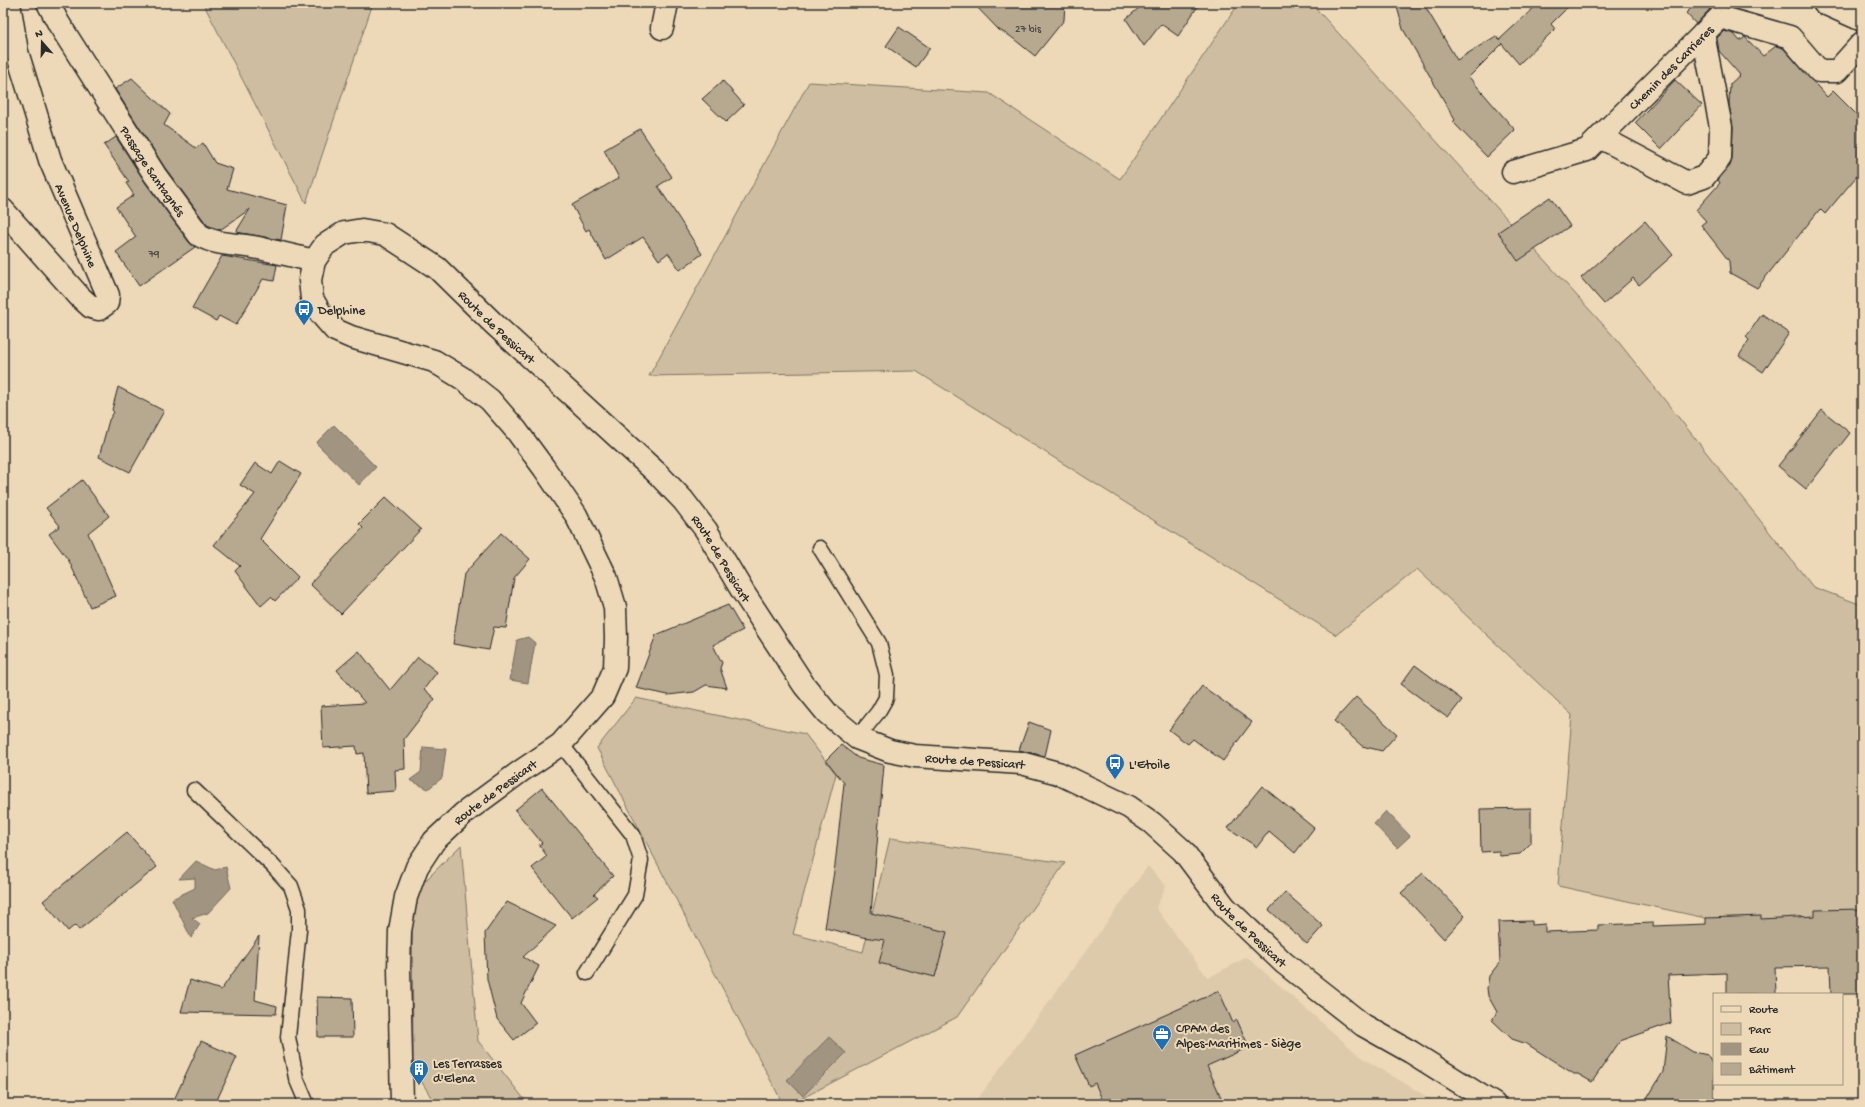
<svg xmlns="http://www.w3.org/2000/svg" width="1865" height="1107" font-family="'Gochi Hand',sans-serif">
	<style>
		.built { fill: #ddcaab }
		.green { fill: #cebda0; stroke: #7c7466 }
		.water { fill: #a19480; stroke: #726a5e }
		.building { fill: #b7a890; stroke: #2b2b2b }
		.lines { fill: none; stroke-linecap: round; stroke-linejoin: round }
		.lane-casing { stroke: #2b2b2b; stroke-width: 17 }
		.street-casing { stroke: #2b2b2b; stroke-width: 25 }
		.secondary-casing { stroke: #2b2b2b; stroke-width: 25 }
		.lane { stroke: #edd9b7; stroke-width: 14 }
		.street { stroke: #edd9b7; stroke-width: 22 }
		.secondary { stroke: #edd9b7; stroke-width: 22 }
		.labels { text-anchor: middle; stroke-width: 4; stroke-linejoin: round; paint-order: stroke }
		.number-label { font-size: 11px; fill: #4e4a44 }
		.street-label { font-size: 13px; fill: #2b2b2b; stroke: #edd9b7 }
		.poi-label { font-size: 13px; fill: #2b2b2b; stroke: #edd9b7; text-anchor: start }
	</style>
	<rect width="100%" height="100%" fill="#edd9b7"/>
	<filter id="ink" filterUnits="userSpaceOnUse"><feTurbulence type="fractalNoise" baseFrequency=".025" numOctaves="2"/><feDisplacementMap in="SourceGraphic" scale="8" xChannelSelector="R" yChannelSelector="G"/><feConvolveMatrix kernelMatrix="1 2 1 2 8 2 1 2 1" color-interpolation-filters="sRGB"/></filter>
	<g filter="url(#ink)">
		<path class="built" d="M1148,866L1166,886L1156,908L1208,978L1247,957L1361,1057L1439,1104H974Z"/>
		<path class="green" d="M203,3H373L306,203Z
			M1239,3H1311L1617,340L1813,587L1862,605V952L1558,886L1572,715L1417,569L1336,635L916,371L649,376L809,82L989,93L1120,179Z
			M636,698L805,734L836,774L793,934L863,952L890,838L1065,863L957,1017L791,1104H783L597,748Z
			M461,845L478,1041L528,1104H435L413,1067L412,894Z"/>
		<path class="water" d="M334,425L376,467L359,485L316,443Z
			M528,637L535,643L528,683L510,680L517,640Z
			M423,747L446,749L442,778L428,789L410,780L421,772Z
			M1386,811L1410,836L1397,848L1374,824Z
			M196,861L215,870L226,867L231,888L208,913L192,918L200,924L191,938L172,899L195,888V878L179,879Z
			M829,1037L846,1053L803,1096L787,1080Z"/>
		<path class="building" d="M973,3H1065L1064,20L1035,56L1010,36L999,30Z
			M1134,3H1200L1178,36L1161,24L1144,46L1126,19L1140,7Z
			M1396,3H1423L1457,60L1496,36L1499,40L1539,3H1572L1551,24L1555,29L1519,64L1501,43L1502,44L1469,77L1515,130L1487,157L1453,122L1455,120L1403,29Z
			M1697,3H1704L1710,9L1696,24L1686,13Z
			M899,27L930,48L916,67L886,46Z
			M1724,31L1734,34L1740,41L1745,37L1763,56L1776,46L1783,48L1827,97L1833,91L1862,120V170L1825,214L1820,209L1757,288L1730,273L1729,261L1701,225L1706,221L1696,210L1720,183L1718,180L1730,166L1732,158L1733,127L1729,104L1730,84L1740,75L1719,51L1717,38Z
			M132,78L170,114L164,125L196,148L203,143L215,163L233,169L227,189L287,205L281,240L236,232L250,209L220,230L207,225L165,168L115,89Z
			M1675,80L1702,105L1661,149L1635,123Z
			M723,81L744,105L726,122L702,99Z
			M640,129L672,177L658,186L702,254L680,270L668,253L659,260L643,237L606,260L589,229L586,231L572,205L619,178L604,150Z
			M116,137L145,182L189,242L195,247L139,286L116,252L136,237L116,207L134,195L126,183L129,182L104,145Z
			M1550,197L1570,226L1518,261L1498,232Z
			M1645,221L1673,255L1639,285L1633,278L1604,304L1581,278Z
			M222,256L277,265L274,281L263,279L236,325L219,316L216,321L192,308Z
			M1762,314L1789,333L1763,372L1739,356L1749,340L1746,337Z
			M118,387L164,411L130,472L99,457L109,420L114,412L112,410Z
			M1822,410L1850,433L1806,489L1778,466Z
			M280,461L301,474L260,539L298,577L275,601L271,597L261,606L235,571L240,566L214,545L255,494L240,485L255,463L272,474Z
			M82,480L109,516L88,533L116,596L90,607L69,561L49,534L60,526L46,508Z
			M386,497L421,529L341,614L310,584L363,528L359,524Z
			M501,533L530,559L514,578L506,628L494,627L489,650L453,644L464,574Z
			M728,605L743,630L713,645L722,663L720,668L727,688L706,685L694,692L668,695L636,688L656,635Z
			M359,651L390,690L418,657L437,672L424,689L435,699L404,739L405,769L395,770L396,791L366,793L364,753L357,754L356,746L323,748L321,706L365,703L337,670Z
			M1415,665L1462,700L1448,718L1401,684Z
			M1202,686L1252,722L1223,761L1193,739L1188,744L1169,730Z
			M1356,697L1397,734L1382,751L1362,746L1334,721Z
			M1029,722L1051,730L1045,756L1019,750Z
			M841,745L858,758L884,765L871,913L947,932L935,977L879,963L885,940L863,937L825,928L835,865L844,783L826,760Z
			M1262,786L1314,828L1295,853L1269,831L1257,847L1228,828Z
			M542,788L613,876L594,894L598,897L572,918L532,868L547,856L539,845L542,843L515,810Z
			M1531,808V843L1520,854L1500,856L1499,851L1481,852L1480,809Z
			M127,832L157,867L79,930L75,925L68,931L43,901Z
			M1423,873L1465,916L1444,939L1401,893Z
			M1285,892L1323,926L1307,944L1269,910Z
			M507,902L556,926L523,957L539,966L521,1003L536,1023L514,1040L497,1019L487,979L485,933Z
			M1862,909V994H1831L1830,966L1775,967L1776,994H1727V973L1668,975L1671,1023L1620,1041L1592,1082L1578,1074H1574L1527,1044L1512,1039L1492,1020L1497,1012L1488,996L1487,988L1489,976L1500,962L1498,922L1532,921V925L1545,924V932L1598,930V925L1653,923V926L1706,924V918L1761,916V919L1815,916V910Z
			M259,936L255,1000L277,1006L276,1014L181,1012L190,980L221,990Z
			M1219,991L1233,1023L1237,1020L1249,1047L1207,1066L1224,1104H1104L1095,1083L1089,1086L1075,1055Z
			M317,997L352,998L353,1037H318Z
			M1667,1036L1693,1052L1708,1055L1714,1068V1104H1644L1663,1072Z
			M201,1041L237,1057L215,1104H172Z"/>
		<g class="lines">
			<defs>
				<path id="lane" d="M820,548L879,643L887,675L886,698L878,712L857,738
					M561,744L633,835L641,860L635,895L587,973
					M194,790L273,866L291,886L299,909V930L288,1037L296,1078L307,1104"/>
				<g id="street">
					<path id="s1" d="M48,3L59,24L155,175L199,235C216,245 235,244 253,247C274,251 294,256 314,261"/>
					<path d="M1824,3L1862,20"/>
					<path d="M662,28L667,3"/>
					<path d="M1600,137L1687,183L1704,177L1720,158L1721,127L1703,34"/>
					<path id="s2" d="M1513,172L1587,150L1720,17L1790,37L1819,71H1837L1862,43"/>
					<path d="M3,210L79,296L91,307L99,309L107,303L108,295L50,160L17,52L9,3"/>
				</g>
				<g id="secondary">
					<path id="s3" d="M402,1104L399,969L400,931L406,897L417,867L434,841L464,813L521,771L561,744L603,696L615,668L616,638L615,607L606,577L576,515L544,468L516,430L490,400L462,378L434,361L351,337L335,330L321,314L312,299L310,280L314,261L325,245L344,233L362,230L385,234L437,268L493,323L657,473L683,500L706,530L743,592L804,685L827,713L857,738L890,751L915,756L1021,763L1058,773L1129,807L1152,823L1183,851L1225,907L1284,963L1363,1025L1411,1052L1494,1104"/>
				</g>
			</defs>
			<use href="#lane" class="lane-casing"/>
			<use href="#street" class="street-casing"/>
			<use href="#secondary" class="secondary-casing"/>
			<use href="#lane" class="lane"/>
			<use href="#street" class="street"/>
			<use href="#secondary" class="secondary"/>
		</g>
	</g>
	<defs>
		<symbol id="bus-pin" viewBox="-11 -11 22 30"><path d="M0 17L-7.5 6A9.5 9.5 0 1 1 7.5 6Z" fill="#1f6fb2" stroke="#edd9b7"/><path d="M-5-6H5V4H4V6H2V4H-2V6H-4V4H-5ZM-3.5-4V0h7V-4ZM-3.5 1.2v1.5H-2V1.2ZM2 1.2v1.5H3.5V1.2Z" fill="#fff"/></symbol>
		<symbol id="office-pin" viewBox="-11 -11 22 30"><path d="M0 17L-7.5 6A9.5 9.5 0 1 1 7.5 6Z" fill="#1f6fb2" stroke="#edd9b7"/><path d="M-6-3h4V-5.5h4V-3h4V5H-6ZM-1-4.5V-3h2v-1.5ZM-6 0V1H6V0Z" fill="#fff"/></symbol>
		<symbol id="building-pin" viewBox="-11 -11 22 30"><path d="M0 17L-7.5 6A9.5 9.5 0 1 1 7.5 6Z" fill="#1f6fb2" stroke="#edd9b7"/><path d="M-4-6H4V6H1V3H-1V6H-4ZM-2.5-4.3h1.7v1.8h-1.7ZM.8-4.3h1.7v1.8H.8ZM-2.5-1h1.7V.8h-1.7ZM.8-1h1.7V.8H.8Z" fill="#fff"/></symbol>
	</defs>
	<g fill-rule="evenodd">
		<use href="#bus-pin" x="293" y="298" width="22" height="30"/>
		<use href="#bus-pin" x="1104" y="752" width="22" height="30"/>
		<use href="#office-pin" x="1151" y="1023" width="22" height="30"/>
		<use href="#building-pin" x="408" y="1058" width="22" height="30"/>
	</g>
	<g class="labels">
		<g class="number-label">
			<text x="1028" y="32">27 bis</text>
			<text x="154" y="257">79</text>
		</g>
		<g class="street-label">
			<text dy="5" stroke="none"><textPath href="#s2" startOffset="195">Chemin des Carrieres</textPath></text>
			<text dy="5" stroke="none"><textPath href="#s1" startOffset="198">Passage Santagnés</textPath></text>
			<text transform="translate(77 225) rotate(67)" y="5">Avenue Delphine</text>
			<text dy="5" stroke="none"><textPath href="#s3" startOffset="1309">Route de Pessicart</textPath></text>
			<text dy="5" stroke="none"><textPath href="#s3" startOffset="1633">Route de Pessicart</textPath></text>
			<text dy="5" stroke="none"><textPath href="#s3" startOffset="1981">Route de Pessicart</textPath></text>
			<text dy="5" stroke="none"><textPath href="#s3" startOffset="349">Route de Pessicart</textPath></text>
			<text dy="5" stroke="none"><textPath href="#s3" startOffset="2317">Route de Pessicart</textPath></text>
		</g>
		<g class="poi-label">
			<text x="318" y="314">Delphine</text>
			<text x="1129" y="768">L'Etoile</text>
			<text x="1176" y="1032">CPAM des<tspan x="1176" dy="15">Alpes-Maritimes - Siège</tspan></text>
			<text x="433" y="1067">Les Terrasses<tspan x="433" dy="15">d'Elena</tspan></text>
		</g>
	</g>
	<rect width="1865" height="1107" fill="none" stroke="#edd9b7" stroke-width="16"/>
	<rect x="8" y="8" width="1849" height="1091" fill="none" stroke="#2b2b2b" stroke-width="1.5" filter="url(#ink)"/>
	<rect x="1713" y="993" width="130" height="92" fill="#edd9b7" stroke="#9f937f"/>
	<rect x="1721" y="1006" width="20" height="6" fill="#edd9b7" stroke="#9f937f"/>
	<text x="1749" y="1013" font-size="12" fill="#2b2b2b">Route</text>
	<rect x="1721" y="1023" width="20" height="12" fill="#cebda0" stroke="#9f937f"/>
	<text x="1749" y="1033" font-size="12" fill="#2b2b2b">Parc</text>
	<rect x="1721" y="1043" width="20" height="12" fill="#a19480" stroke="#9f937f"/>
	<text x="1749" y="1053" font-size="12" fill="#2b2b2b">Eau</text>
	<rect x="1721" y="1063" width="20" height="12" fill="#b7a890" stroke="#9f937f"/>
	<text x="1749" y="1073" font-size="12" fill="#2b2b2b">Bâtiment</text>
	<g transform="translate(42 42) rotate(340)" stroke="#edd9b7" stroke-width="3" paint-order="stroke">
	<path d="M0-3L7 15L0 10L-7 15Z" fill="#2b2b2b"/>
	<text y="-6" font-size="11" font-weight="bold" text-anchor="middle" fill="#2b2b2b">N</text>
	</g>
</svg>
